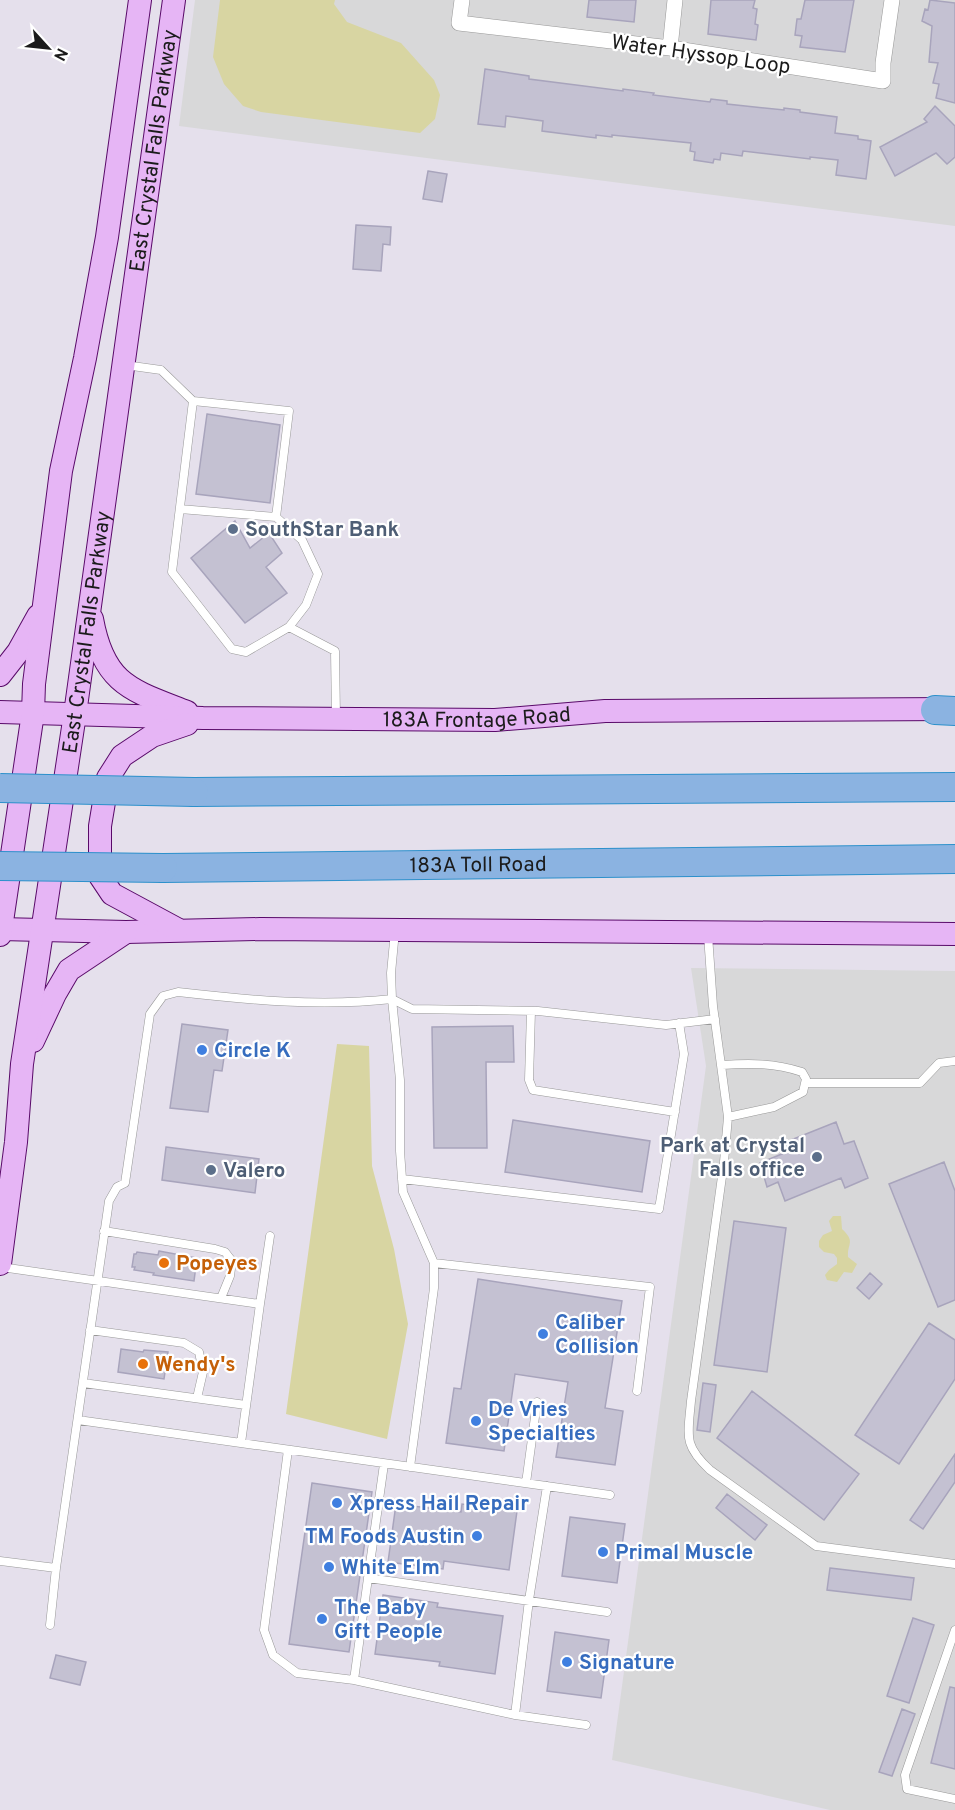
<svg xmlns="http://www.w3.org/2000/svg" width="955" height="1810" font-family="Overpass,sans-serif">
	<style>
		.residential { fill: #d8d8d9 }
		.water { fill: #d8d5a2 }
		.building { fill: #c4c1d2; stroke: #a8a4bc; stroke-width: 1.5 }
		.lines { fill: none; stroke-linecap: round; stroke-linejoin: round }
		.lane-casing { stroke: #989898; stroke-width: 9 }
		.street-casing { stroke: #989898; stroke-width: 16 }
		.secondary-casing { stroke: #590a69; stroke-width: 24 }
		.highway-casing { stroke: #2c90cb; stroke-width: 30 }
		.lane { stroke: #fff; stroke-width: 8 }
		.street { stroke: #fff; stroke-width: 15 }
		.secondary { stroke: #e6b5f5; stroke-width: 22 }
		.highway { stroke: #8bb3e1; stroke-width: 28 }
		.highway-bridge-casing { stroke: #2c90cb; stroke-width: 30; stroke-linecap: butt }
		.highway-bridge { stroke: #8bb3e1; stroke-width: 28 }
		.service-dot { fill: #5c6f8a; stroke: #fff; stroke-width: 2 }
		.shop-dot { fill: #3f7fe0; stroke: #fff; stroke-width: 2 }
		.food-dot { fill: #e8710a; stroke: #fff; stroke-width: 2 }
		.labels { text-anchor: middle; stroke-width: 4.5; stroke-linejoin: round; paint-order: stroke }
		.street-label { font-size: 21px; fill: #1b1b1b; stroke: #fff }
		.service-label { font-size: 21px; font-weight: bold; fill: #4e5e75; stroke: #fff; text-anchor: start }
		.shop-label { font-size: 21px; font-weight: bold; fill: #366cbe; stroke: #fff; text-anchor: start }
		.food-label { font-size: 21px; font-weight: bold; fill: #c56008; stroke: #fff; text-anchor: start }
	</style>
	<rect width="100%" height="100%" fill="#e5e0ec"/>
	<path class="residential" d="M195,0H955V226L179,126Z
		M691,968L955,971V1810H830L612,1760L706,1066Z"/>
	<path class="water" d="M220,0H335L334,4L347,22L401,43L434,80L440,95L435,119L420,133L261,112L243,106L224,84L213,57Z
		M337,1044L369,1046L372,1166L394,1249L408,1324L387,1439L286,1414Z
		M833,1216H841L842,1229C856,1242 847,1243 848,1257L857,1264L852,1273L844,1272L837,1282L827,1280L825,1275L829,1270L837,1264V1258L834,1254L824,1252L819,1247V1241L823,1235L832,1231L829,1221Z"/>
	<path class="building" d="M589,0H636L634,22L587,17Z
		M711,0H755L753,8L757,9L755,24L758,25L756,40L708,34Z
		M805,0H854L845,52L800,47L802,36L795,35L797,19H801Z
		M930,0L955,3V103L936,98L939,84L933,83L938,63L929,62L932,26L922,21L925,9L928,10Z
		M485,69L529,76V79L623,91V89L654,93L653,95L710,102L711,99L727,101V104L784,110V108L800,110V112L837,117L835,133L858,136V139L871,141L866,179L836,175L838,160L810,157V159L743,151L742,156L721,153L720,160L714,159L713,163L694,160L695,152L690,151L691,143L612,135V137L596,135V138L542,131L543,121L506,116L505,127L478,124Z
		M935,106L955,126V157L947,164L936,153L895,176L880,147L927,122L924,119Z
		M428,171L447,174L442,202L423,199Z
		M356,225L391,227L390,245L383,244L381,271L353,269Z
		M207,414L280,425L270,503L196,494Z
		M235,521L250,548L269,533L282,553L266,567L287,593L245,623L191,558Z
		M182,1024L228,1030L222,1071L214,1070L208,1112L170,1108Z
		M513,1026L514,1062H486L487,1148H434L432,1027Z
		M513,1120L650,1141L642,1192L505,1172Z
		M836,1122L844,1144L854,1141L868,1178L845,1188L841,1178L785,1201L778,1182L767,1187L760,1163L789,1151L786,1142Z
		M166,1147L259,1159L255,1193L162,1180Z
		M944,1162L955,1191V1300L938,1307L889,1184Z
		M734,1221L786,1228L767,1372L714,1365Z
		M159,1251L197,1258L194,1281L153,1275L154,1273L134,1270L135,1267H132L134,1254H136L137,1252L158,1255Z
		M870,1273L882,1284L869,1299L857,1288Z
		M478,1279L622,1301L605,1408L623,1411L615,1465L556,1457L568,1382L515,1374L504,1451L446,1443L454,1388L461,1389Z
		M929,1323L955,1340V1379L899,1464L855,1435Z
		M121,1349L143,1352L144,1350L168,1352L164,1379L118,1372Z
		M703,1383L716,1385L710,1432L697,1430Z
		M752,1391L859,1474L824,1520L717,1438Z
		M955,1454V1482L923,1529L910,1520Z
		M312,1483L372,1492L349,1652L289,1644Z
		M727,1494L767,1525L755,1540L716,1508Z
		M396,1504L461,1512L462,1504L517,1511L509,1570L444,1561L443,1569L388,1562Z
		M570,1517L625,1524L617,1583L562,1576Z
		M830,1568L914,1578L911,1600L827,1590Z
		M383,1595L438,1603L437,1607L503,1616L495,1674L439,1666L440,1662L375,1654Z
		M913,1618L934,1625L909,1703L887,1696Z
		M555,1632L609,1640L601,1698L547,1691Z
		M56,1655L86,1662L80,1685L50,1678Z
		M950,1687L955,1688V1769L931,1763Z
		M902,1709L915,1714L892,1776L879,1772Z"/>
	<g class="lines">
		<defs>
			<path id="lane" d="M125,365L161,370L193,401L172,572L232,649L246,652L289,627L335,651L336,718
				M193,401L289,411L276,517L302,540L318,574L306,605L289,627
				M180,509L276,517
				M708,935L713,1006L728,1117L724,1162L691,1401C688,1436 683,1445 710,1470L816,1546L955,1564
				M392,999L400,1080V1151L403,1192L434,1263L650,1287L637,1391
				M392,999L412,1009L538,1011L666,1025L715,1019
				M531,1011L529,1080L533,1090L675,1112
				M722,1065C750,1063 775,1063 802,1072L806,1079L803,1092L774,1107L728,1117
				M806,1083H920L939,1063L955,1061
				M402,1179L659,1209L684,1054L679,1023
				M104,1231L215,1249L225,1252L232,1261L230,1276L221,1298
				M1,1267L260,1304L270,1236
				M90,1330L184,1343L199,1352L203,1372L197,1398
				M83,1383L246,1405
				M78,1420L610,1495
				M241,1443L260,1304
				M288,1450L264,1630L273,1655L297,1673L354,1680L515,1715L586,1725
				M410,1467L434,1288V1263
				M526,1483L537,1402
				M0,1561L56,1568L109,1201L117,1187L125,1183L150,1014L163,996L178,992C249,1000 320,1007 392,999L391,973L395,931
				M368,1578L384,1464
				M50,1625L56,1568
				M955,1630L905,1775L907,1789L955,1799
				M354,1680L368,1578L607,1612
				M515,1715L529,1600L547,1486"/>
			<path id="street" d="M462,0L459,23L670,48L883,81V63L892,0
				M670,48L675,0"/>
			<g id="secondary">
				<path d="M92,619C104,685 131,690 187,712"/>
				<path d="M0,675L18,652L38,616"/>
				<path id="s1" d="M0,712L203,718L495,720L605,711L951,709"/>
				<path d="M0,929L126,932L260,929L955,934"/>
				<path d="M177,929L112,894L100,876V826L108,778L122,756L152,736L187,724"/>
				<path d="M0,935L33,713L34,684L61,471L85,358L107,237L140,0"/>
				<path d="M33,1041L55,994L69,970L126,932"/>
				<path id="s2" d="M0,1264L16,1142L22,1064L75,714L174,0"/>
			</g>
			<g id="highway">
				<path d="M935,710L955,711"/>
				<path d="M194,792L955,787"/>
				<path id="s3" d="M163,868L955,859"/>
			</g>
		</defs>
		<use href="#lane" class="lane-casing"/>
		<use href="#street" class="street-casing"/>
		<use href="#secondary" class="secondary-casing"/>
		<use href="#highway" class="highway-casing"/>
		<use href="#lane" class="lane"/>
		<use href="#street" class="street"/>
		<use href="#secondary" class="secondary"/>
		<use href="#highway" class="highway"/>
		<defs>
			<path id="highway-bridge" d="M0,788L194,792
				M0,866L163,868"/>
		</defs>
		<use href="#highway-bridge" class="highway-bridge-casing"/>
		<use href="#highway-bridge" class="highway-bridge"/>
	</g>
	<g class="service-dot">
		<circle cx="233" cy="529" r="6"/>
		<circle cx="817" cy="1157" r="6"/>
		<circle cx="211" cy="1170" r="6"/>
	</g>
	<g class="shop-dot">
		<circle cx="202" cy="1050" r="6"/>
		<circle cx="543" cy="1334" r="6"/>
		<circle cx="476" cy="1421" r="6"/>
		<circle cx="337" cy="1503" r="6"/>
		<circle cx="477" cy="1536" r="6"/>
		<circle cx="603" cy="1552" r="6"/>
		<circle cx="329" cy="1567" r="6"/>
		<circle cx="322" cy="1619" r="6"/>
		<circle cx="567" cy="1662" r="6"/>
	</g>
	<g class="food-dot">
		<circle cx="164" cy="1263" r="6"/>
		<circle cx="143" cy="1364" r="6"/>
	</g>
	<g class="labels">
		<g class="street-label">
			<text transform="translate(701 54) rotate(8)" y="7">Water Hyssop Loop</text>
			<text dy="7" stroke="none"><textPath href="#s2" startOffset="1124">East Crystal Falls Parkway</textPath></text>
			<text dy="7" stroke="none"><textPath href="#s2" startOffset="638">East Crystal Falls Parkway</textPath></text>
			<text dy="7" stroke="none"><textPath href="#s1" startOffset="477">183A Frontage Road</textPath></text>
			<text dy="7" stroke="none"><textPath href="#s3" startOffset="315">183A Toll Road</textPath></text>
		</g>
		<g class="service-label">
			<text x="245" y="536">SouthStar Bank</text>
			<text x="805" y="1152" text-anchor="end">Park at Crystal<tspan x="805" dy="24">Falls office</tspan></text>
			<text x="223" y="1177">Valero</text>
		</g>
		<g class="shop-label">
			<text x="214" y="1057">Circle K</text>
			<text x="555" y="1329">Caliber<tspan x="555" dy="24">Collision</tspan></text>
			<text x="488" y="1416">De Vries<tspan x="488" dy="24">Specialties</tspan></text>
			<text x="349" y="1510">Xpress Hail Repair</text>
			<text x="465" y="1543" text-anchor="end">TM Foods Austin</text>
			<text x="615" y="1559">Primal Muscle</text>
			<text x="341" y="1574">White Elm</text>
			<text x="334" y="1614">The Baby<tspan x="334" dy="24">Gift People</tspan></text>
			<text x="579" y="1669">Signature</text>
		</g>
		<g class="food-label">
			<text x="176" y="1270">Popeyes</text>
			<text x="155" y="1371">Wendy's</text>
		</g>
	</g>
	<g transform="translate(48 48) rotate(117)" stroke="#ffffff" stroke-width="4.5" paint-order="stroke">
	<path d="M0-4.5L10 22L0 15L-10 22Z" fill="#1b1b1b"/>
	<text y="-9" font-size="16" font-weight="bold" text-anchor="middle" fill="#1b1b1b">N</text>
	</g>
</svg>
